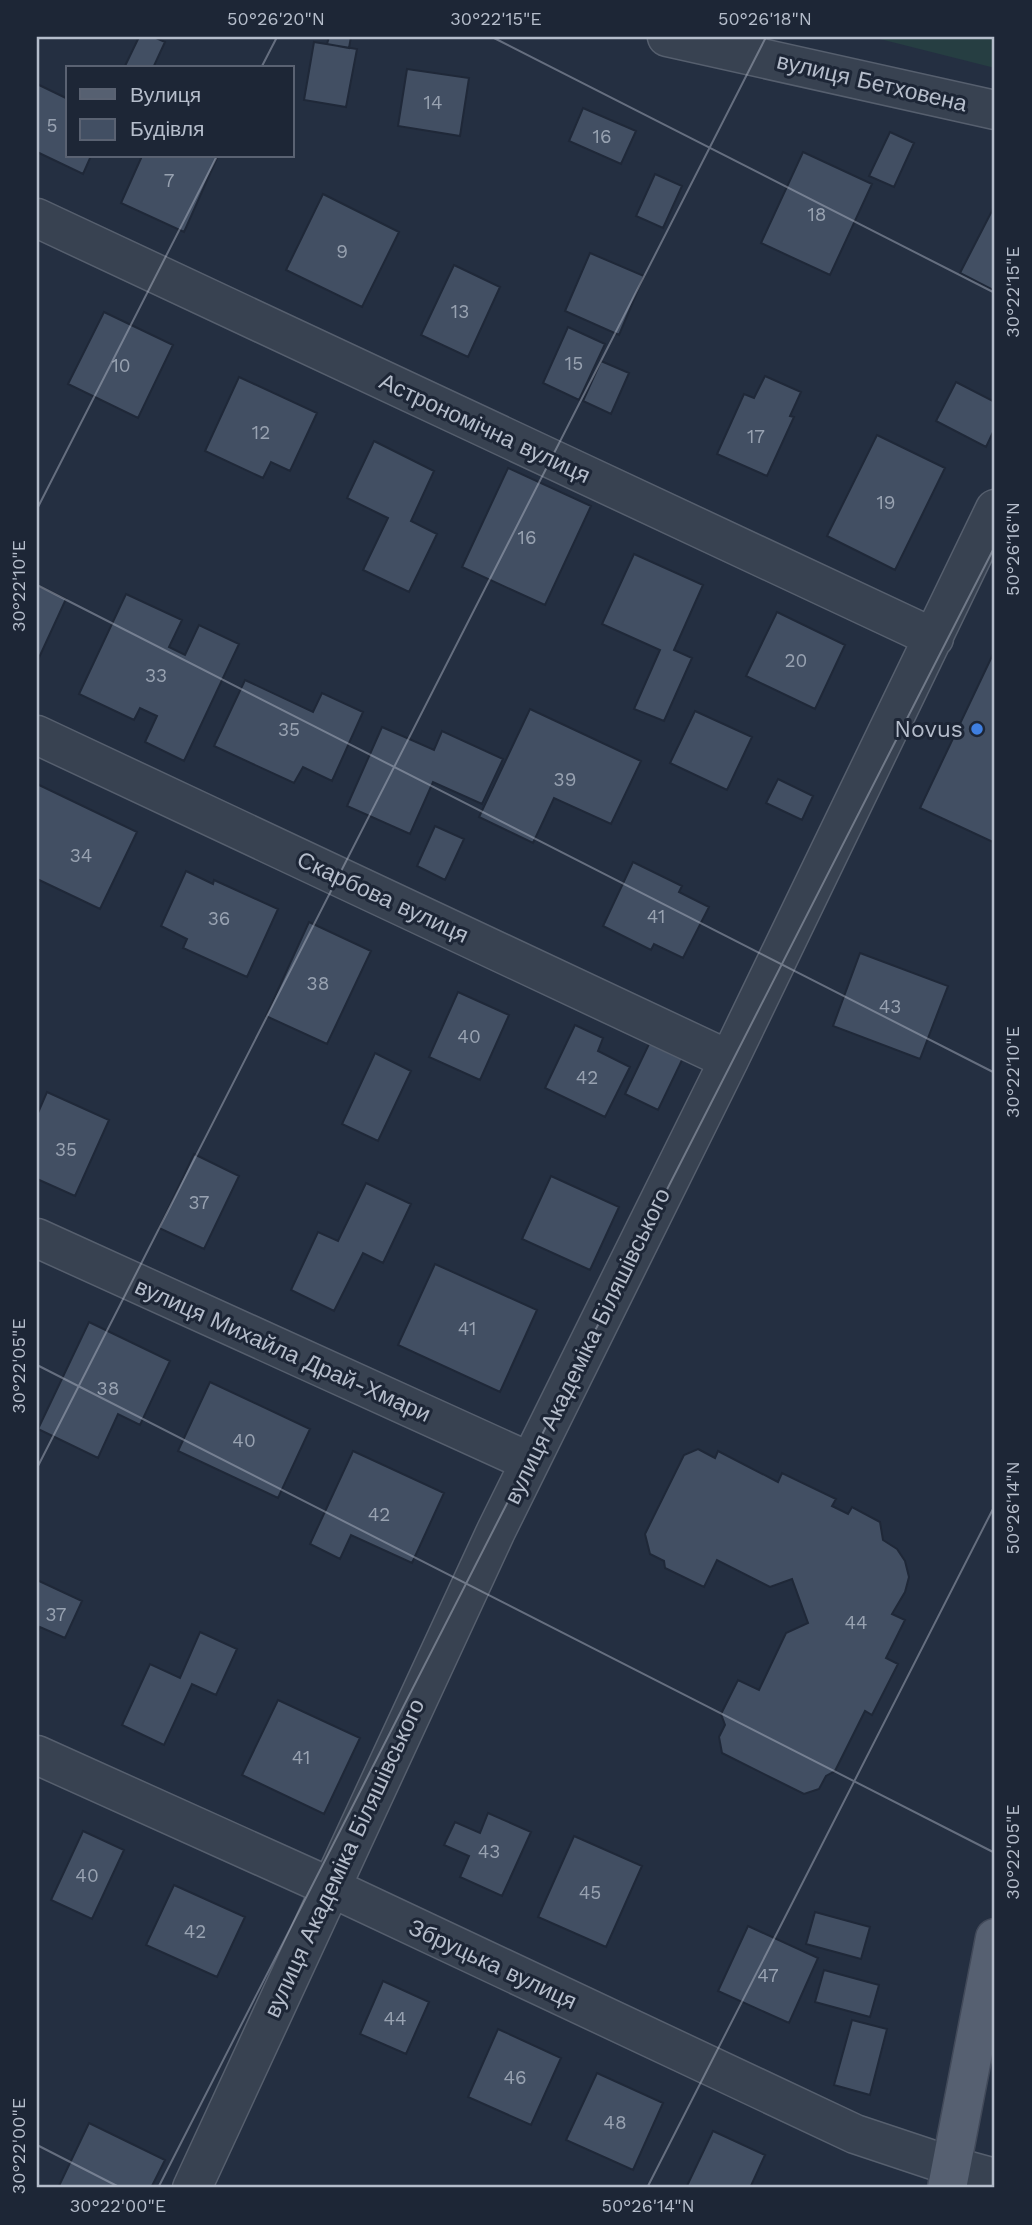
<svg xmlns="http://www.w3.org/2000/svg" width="1032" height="2225" font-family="'Work Sans',sans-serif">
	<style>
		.green { fill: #263e42 }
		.building { fill: #424f63; stroke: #1f2838; stroke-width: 2 }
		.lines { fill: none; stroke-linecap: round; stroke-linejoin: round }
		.minor-casing { stroke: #565f6e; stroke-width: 41 }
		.major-casing { stroke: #424a5a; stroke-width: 41 }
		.minor { stroke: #384251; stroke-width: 38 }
		.major { stroke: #566071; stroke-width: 38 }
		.ticks { fill: none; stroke: #b5bdcb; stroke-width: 2; stroke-opacity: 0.45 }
		.shop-dot { fill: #3f7fe0; stroke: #1d2636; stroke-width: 2.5 }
		.labels { text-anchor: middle; stroke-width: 6; stroke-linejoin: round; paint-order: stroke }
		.number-label { font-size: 19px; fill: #98a2b1 }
		.street-label { font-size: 23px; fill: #b5bdcb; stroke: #1d2636 }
		.poi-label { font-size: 23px; fill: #b5bdcb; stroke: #1d2636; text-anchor: end }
		.neatline { fill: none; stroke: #b5bdcb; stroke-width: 2.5 }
		.ticks-label { font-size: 18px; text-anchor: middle; fill: #b5bdcb }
	</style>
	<rect width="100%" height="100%" fill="#242f41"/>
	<path class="green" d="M872,37H995V68Z"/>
	<path class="building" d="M139,37H154L165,42L153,68H131L125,66Z
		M329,37H351L349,48L327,44Z
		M314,42L357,49L346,107L304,100Z
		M407,69L469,78L460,136L398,126Z
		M37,84L68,99V156H91L83,174L37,152Z
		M583,108L636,131L621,164L569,141Z
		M890,132L914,143L894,187L869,176Z
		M803,152L872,184L830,275L761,243Z
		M142,156H218L184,232L121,203Z
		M655,174L682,186L663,228L636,216Z
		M323,194L399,232L362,307L286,270Z
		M995,205V291L960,273Z
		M590,253L644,276L619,335L565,311Z
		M454,265L500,287L468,357L421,335Z
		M104,312L173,345L138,418L68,384Z
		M568,327L605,344L579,400L543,383Z
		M601,361L629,373L611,414L583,401Z
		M765,376L801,392L790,416L794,417L767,476L717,454L744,394L754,398Z
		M239,377L317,413L290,471L271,462L263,478L205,451Z
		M956,382L995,402V428L986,447L936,421Z
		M877,435L945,468L895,570L827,536Z
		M374,441L434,471L411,521L437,534L409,592L363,570L388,518L347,498Z
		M508,468L591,506L545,605L462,567Z
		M634,554L703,585L674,650L692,658L664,721L634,709L660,650L602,624Z
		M37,585L66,599L37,662Z
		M126,594L182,620L169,647L185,655L199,625L239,644L184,761L145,742L157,716L140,708L134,720L79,694Z
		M777,612L845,645L815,709L746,676Z
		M995,650V843L920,808Z
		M245,680L313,712L322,693L363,712L332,781L303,767L294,783L214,746Z
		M530,709L641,761L611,824L554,798L533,843L479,817Z
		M695,711L752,737L727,790L670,763Z
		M382,727L434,750L442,731L503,759L482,804L433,782L410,834L347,806Z
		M778,779L813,796L802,820L766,803Z
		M37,784L137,832L100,909L37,879Z
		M435,826L464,839L445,880L417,866Z
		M633,862L682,886L679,892L709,907L683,958L654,944L651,950L603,926Z
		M186,871L213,884L214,880L278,909L247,977L183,948L187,939L161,926Z
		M309,922L371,951L327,1044L266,1016Z
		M860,953L948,986L920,1059L833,1026Z
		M458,992L509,1015L480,1080L429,1057Z
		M575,1025L603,1038L598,1051L630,1067L605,1117L545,1088Z
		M650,1042L683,1058L658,1110L625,1094Z
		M375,1053L411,1071L378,1141L342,1124Z
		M47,1092L109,1120L75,1196L37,1179V1115Z
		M194,1154L239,1176L204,1249L159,1228Z
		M551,1176L619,1207L590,1270L522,1239Z
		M366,1183L411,1204L383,1263L363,1253L334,1311L291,1290L318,1232L338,1241Z
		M435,1264L537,1310L500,1392L398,1345Z
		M89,1322L170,1361L140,1425L118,1414L98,1458L38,1429Z
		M210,1382L310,1429L278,1498L178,1451Z
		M698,1449L715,1458L718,1451L778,1482L782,1473L836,1499L832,1506L848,1514L852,1507L880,1522L883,1540L897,1549L905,1561L909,1577L905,1592L892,1614L905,1620L886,1658L898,1664L872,1715L865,1711L835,1771L826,1776L819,1789L804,1794L722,1753L719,1737L725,1725L721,1714L738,1680L759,1690L786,1633L808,1623L792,1579L770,1587L717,1560L704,1587L665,1568L664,1561L650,1554L645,1534L684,1455Z
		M353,1451L444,1493L412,1563L351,1535L340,1559L310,1544Z
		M37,1580L82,1601L65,1638L40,1627L37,1633Z
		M200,1632L237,1649L216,1695L192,1684L164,1745L122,1725L150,1664L180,1678Z
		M278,1700L360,1738L324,1814L242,1775Z
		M488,1813L531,1832L502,1896L460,1877L469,1856L444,1845L455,1822L480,1833Z
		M83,1831L124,1850L92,1919L51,1900Z
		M574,1836L642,1866L606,1947L538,1917Z
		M174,1885L245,1917L217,1977L146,1945Z
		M815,1912L870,1927L861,1959L806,1944Z
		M748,1926L818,1958L789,2023L718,1991Z
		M824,1970L879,1985L870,2017L815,2002Z
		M383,1981L429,2002L406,2054L360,2034Z
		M852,2020L887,2029L870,2095L834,2085Z
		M498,2029L561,2058L531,2125L468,2097Z
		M597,2073L663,2103L633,2170L566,2140Z
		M89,2123L165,2160L151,2188H58Z
		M713,2131L765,2155L750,2188H686Z"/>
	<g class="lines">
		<defs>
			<path id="minor" d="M667,37L995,110
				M37,218L934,638
				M37,735L729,1060
				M37,1238L530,1462
				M37,1755L330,1887L855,2134L951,2166L995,2178
				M192,2188L496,1531L729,1060L995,509"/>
			<path id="major" d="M947,2188L995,1938"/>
		</defs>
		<use href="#minor" class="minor-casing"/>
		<use href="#major" class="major-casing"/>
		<use href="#minor" class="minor"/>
		<use href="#major" class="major"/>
	</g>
	<path class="ticks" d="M492,37L995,293M261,68L277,37M37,509L217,156M37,585L995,1073M37,1365L995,1853M37,1468L766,37M37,2145L121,2188M158,2188L995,546M647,2188L995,1505"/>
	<circle class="shop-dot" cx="977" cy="729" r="7"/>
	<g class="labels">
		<g class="number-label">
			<text x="433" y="109">14</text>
			<text x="52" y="132">5</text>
			<text x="602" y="143">16</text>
			<text x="169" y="187">7</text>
			<text x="817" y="221">18</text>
			<text x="342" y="258">9</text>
			<text x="460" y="318">13</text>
			<text x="574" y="370">15</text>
			<text x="121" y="372">10</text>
			<text x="261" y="439">12</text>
			<text x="756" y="443">17</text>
			<text x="886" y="509">19</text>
			<text x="527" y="544">16</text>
			<text x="796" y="667">20</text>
			<text x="156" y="682">33</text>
			<text x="289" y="736">35</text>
			<text x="565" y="786">39</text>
			<text x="81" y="862">34</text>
			<text x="656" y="923">41</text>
			<text x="219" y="925">36</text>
			<text x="318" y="990">38</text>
			<text x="890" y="1013">43</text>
			<text x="469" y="1043">40</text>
			<text x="587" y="1084">42</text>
			<text x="66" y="1156">35</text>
			<text x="199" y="1209">37</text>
			<text x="467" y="1335">41</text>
			<text x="108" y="1395">38</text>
			<text x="244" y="1447">40</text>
			<text x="379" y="1521">42</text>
			<text x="56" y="1621">37</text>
			<text x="856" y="1629">44</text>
			<text x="301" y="1764">41</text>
			<text x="489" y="1858">43</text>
			<text x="87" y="1882">40</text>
			<text x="590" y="1899">45</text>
			<text x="195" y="1938">42</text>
			<text x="768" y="1982">47</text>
			<text x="395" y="2025">44</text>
			<text x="515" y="2084">46</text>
			<text x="615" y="2129">48</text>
		</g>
		<g class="street-label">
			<text transform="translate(872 82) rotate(13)" y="8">вулиця Бетховена</text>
			<text transform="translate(485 428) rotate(25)" y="8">Астрономічна вулиця</text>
			<text transform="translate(383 897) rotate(25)" y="8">Скарбова вулиця</text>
			<text transform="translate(587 1346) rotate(-64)" y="8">вулиця Академіка Біляшівського</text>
			<text transform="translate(283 1350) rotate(24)" y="8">вулиця Михайла Драй-Хмари</text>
			<text transform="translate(344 1858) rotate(-65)" y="8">вулиця Академіка Біляшівського</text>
			<text transform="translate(493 1964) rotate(25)" y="8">Збруцька вулиця</text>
		</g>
		<g class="poi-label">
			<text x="963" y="737">Novus</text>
		</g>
	</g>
	<rect width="1032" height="2225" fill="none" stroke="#1d2636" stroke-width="77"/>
	<rect x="66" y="66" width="228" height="91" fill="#1d2636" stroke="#5a6272" stroke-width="2"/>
	<rect x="80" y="89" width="35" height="10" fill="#566071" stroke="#5a6272" stroke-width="2"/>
	<text x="130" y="102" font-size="21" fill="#b5bdcb">Вулиця</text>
	<rect x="80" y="119" width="35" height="21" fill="#424f63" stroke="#5a6272" stroke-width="2"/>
	<text x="130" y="136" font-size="21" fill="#b5bdcb">Будівля</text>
	<rect x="38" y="38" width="955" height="2148" class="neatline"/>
	<g class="ticks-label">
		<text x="276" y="25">50°26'20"N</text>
		<text x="496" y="25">30°22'15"E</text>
		<text x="765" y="25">50°26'18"N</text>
		<text transform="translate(1013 292) rotate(-90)" y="6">30°22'15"E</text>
		<text transform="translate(1013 549) rotate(-90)" y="6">50°26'16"N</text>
		<text transform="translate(19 586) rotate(-90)" y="6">30°22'10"E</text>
		<text transform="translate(1013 1072) rotate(-90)" y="6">30°22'10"E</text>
		<text transform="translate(19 1366) rotate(-90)" y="6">30°22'05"E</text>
		<text transform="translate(1013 1508) rotate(-90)" y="6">50°26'14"N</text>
		<text transform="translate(1013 1852) rotate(-90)" y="6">30°22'05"E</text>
		<text transform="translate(19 2146) rotate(-90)" y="6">30°22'00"E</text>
		<text x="118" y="2212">30°22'00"E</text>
		<text x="648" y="2212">50°26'14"N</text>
	</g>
</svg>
